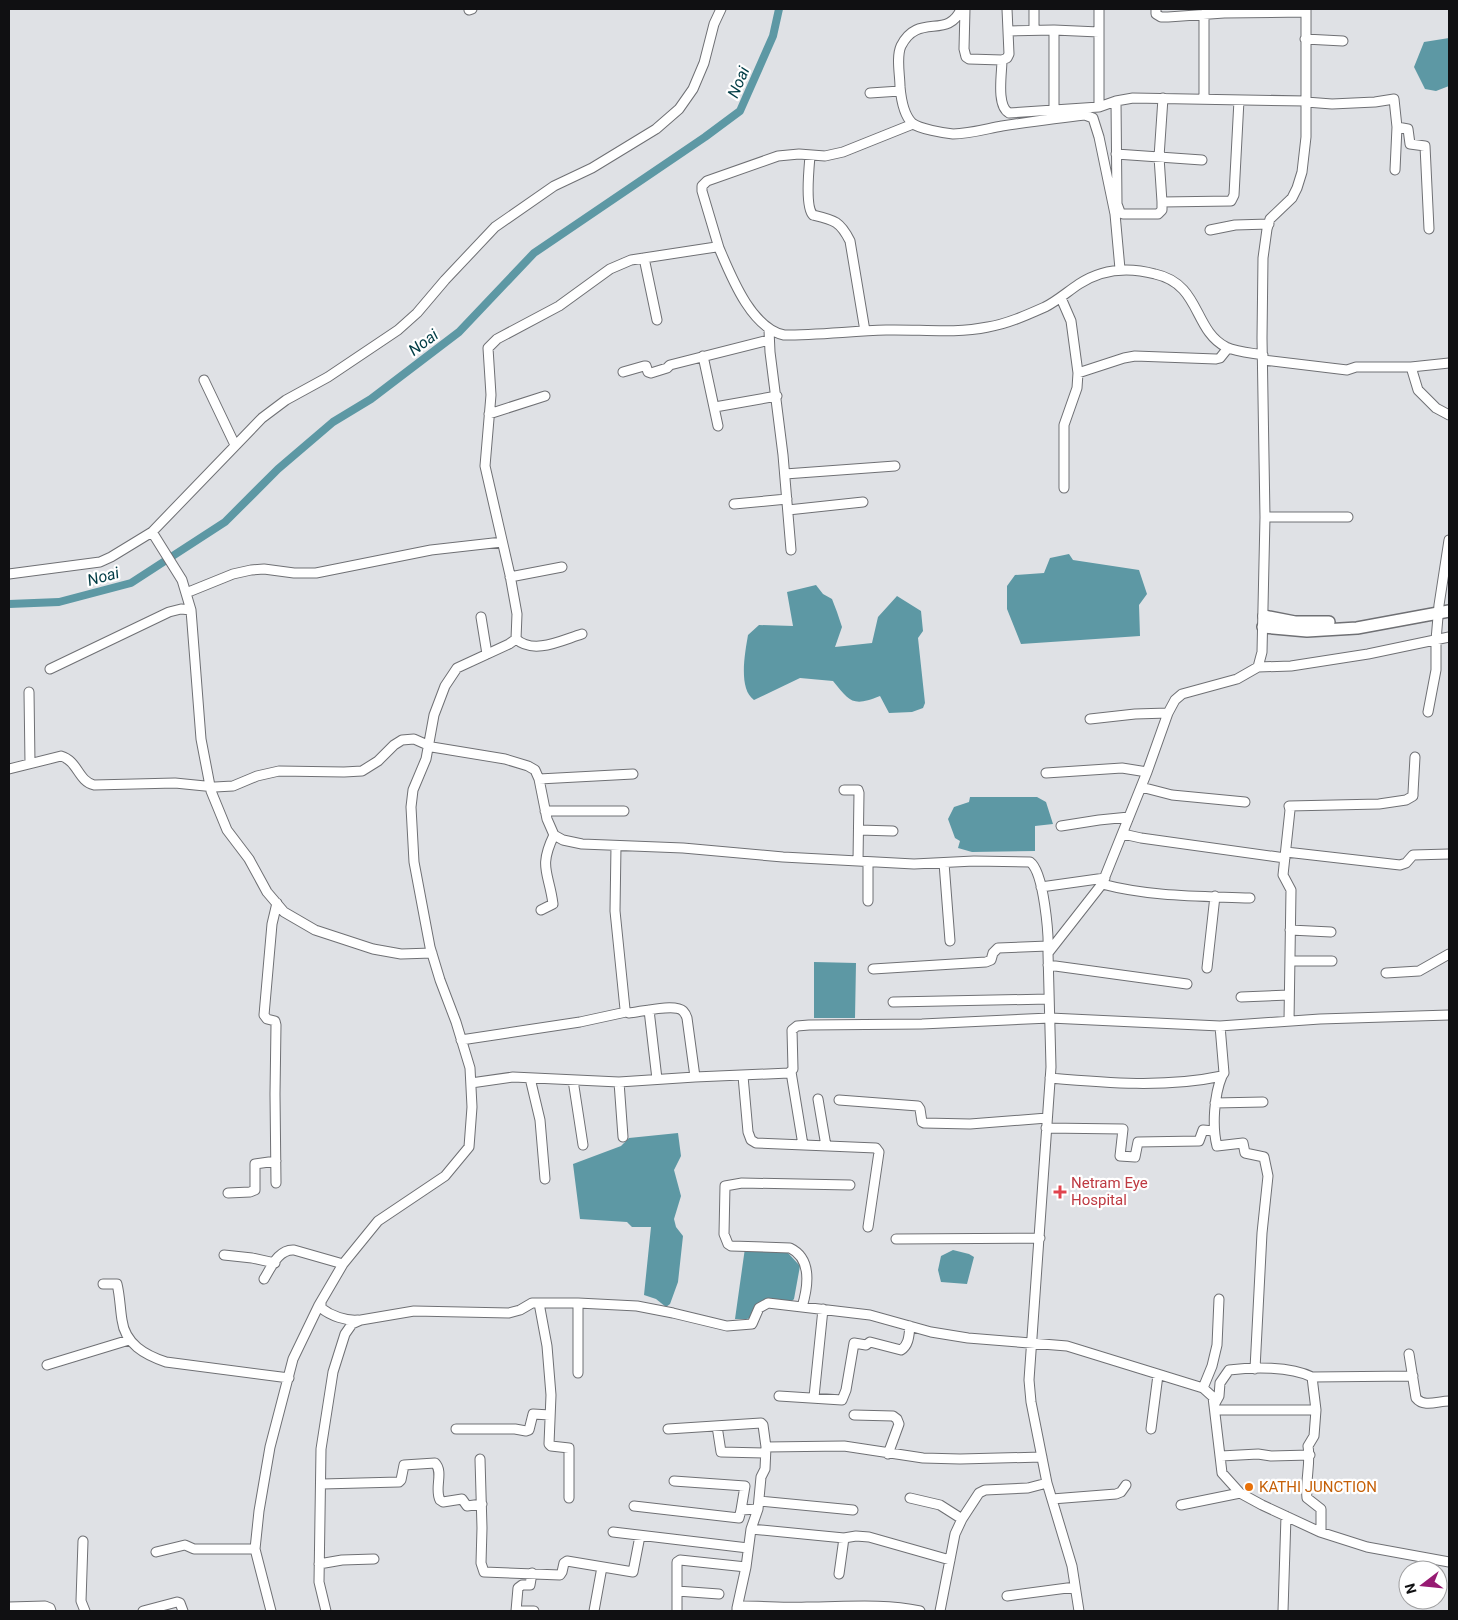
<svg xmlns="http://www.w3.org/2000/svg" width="1458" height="1620" font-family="Roboto,sans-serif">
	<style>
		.water { fill: #5d98a4 }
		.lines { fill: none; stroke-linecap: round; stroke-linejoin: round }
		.canal { stroke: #5d98a4; stroke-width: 8 }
		.minor-casing { stroke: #6f7074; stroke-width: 11 }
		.major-casing { stroke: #6f7074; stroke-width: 14 }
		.minor { stroke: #fff; stroke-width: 9 }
		.major { stroke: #fff; stroke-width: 11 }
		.health-dot { fill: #e0444e; stroke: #fff; stroke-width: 2 }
		.food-dot { fill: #e8710a; stroke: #fff; stroke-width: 2 }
		.labels { text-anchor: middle; stroke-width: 4.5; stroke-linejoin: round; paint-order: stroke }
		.health-label { font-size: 15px; fill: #be3a42; stroke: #fff; text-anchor: start }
		.food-label { font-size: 15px; fill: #c56008; stroke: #fff; text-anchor: start }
		.water-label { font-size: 16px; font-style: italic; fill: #013c45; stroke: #fff }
	</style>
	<rect width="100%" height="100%" fill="#dfe1e5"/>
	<path class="water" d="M1449,38V86L1436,91L1425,89L1414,67L1424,42Z
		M1069,554L1073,560L1139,570L1147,594L1139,605L1140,636L1021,644L1007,609V586L1015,575L1044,573L1050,558Z
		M816,585L823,594L832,599L837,612L842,627L835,647L872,643L878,617L897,596L921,611L923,631L918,638L925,703L923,708L912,712L889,713L880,696C853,707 850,702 833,681L800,678L754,700C738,689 745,653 748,635L759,625L793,626L787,592Z
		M970,797H1037L1046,802L1053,824L1035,826V851L972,852L958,848L960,841L955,838L948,819L954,807L969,802Z
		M814,962L856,963L855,1018H814Z
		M678,1133L681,1156L674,1170L681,1196L674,1219L676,1227L683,1236L678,1282L670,1304L666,1307L656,1299L644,1295L651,1227H632L627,1222L580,1219L573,1164L621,1146L629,1138Z
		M745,1248L788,1253L800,1266L794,1299L786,1307L761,1306L756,1316L747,1319H735Z
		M953,1250L969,1254L974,1257L967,1284L941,1282L938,1270L941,1256Z"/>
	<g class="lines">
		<path class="canal" d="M9,604L59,602L131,583L225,522L278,469L333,422L371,399L459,332L534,253L705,137L740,111L773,36L779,9"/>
		<defs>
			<path id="minor" d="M961,9C948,40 918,12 901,46C896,57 900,75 900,87C901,98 904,115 912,123C919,129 944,133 953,134C969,134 986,129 1002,126C1029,122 1057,118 1085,115L1093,118L1099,137L1115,214L1120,269
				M965,9L964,49L966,57L969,59L1002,60L1007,58L1009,54L1007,9
				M1034,9V30
				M1156,9V14L1161,17H1168L1224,13L1306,12
				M469,10L472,9
				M1009,31L1054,30L1099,32
				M1305,39L1343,41
				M1002,60C1002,73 996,106 1009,113L1099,107L1116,101L1133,98L1306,101
				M870,93L900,91
				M1204,99V14
				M1116,101L1117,204L1120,212L1123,214H1158L1162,210V202L1231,201L1234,195L1239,100
				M1306,102L1332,104L1375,102L1394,99L1397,127L1395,170
				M1099,107V9
				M1054,111V30
				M1397,127L1408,129L1410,144L1425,146L1429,229
				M1116,154L1202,160
				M810,156C809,168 805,207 813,215C834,220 840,221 850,241L865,331
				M1162,202L1159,157L1163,98
				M1210,230L1235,225L1269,224
				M719,248L702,191V186L707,181L778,156L799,154L825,156L843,152L913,124
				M644,258L657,320
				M1061,298L1071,321L1078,373L1077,388L1064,425V488
				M769,330L770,352L783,455L791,550
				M703,356L718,426
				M1263,360L1347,370L1356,367H1411L1449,363
				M1411,367L1418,390L1436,408L1449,415
				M623,372L644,366H646L648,372L651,373L667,368L670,365L769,340
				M1078,373L1124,358L1135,356L1216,359L1220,358L1228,348
				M204,380L235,445
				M715,407L777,396
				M489,414L545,396
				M785,474L895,466
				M734,504L787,499
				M788,510L863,502
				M1265,517H1348
				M152,532L182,580L191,610L201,739L211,791L227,830L249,859L267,892L284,912L315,930L373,949L401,954L432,953
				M9,574L100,562L111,557L152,532L262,418L286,400L328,377L398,330L417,313L445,280L495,227L554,186L592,168L656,129L679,109L693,89L704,63L714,24L721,9
				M510,577L562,567
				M186,593L233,574L251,570L264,569L294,573H316L431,550L502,542
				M481,617L487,654
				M516,639C534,655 562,640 582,634
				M1258,667L1262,652L1265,517L1262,338L1263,258L1267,229L1270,219L1292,198L1297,188L1302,172L1306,137V9
				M50,669L169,612L181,609L191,610
				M29,692L30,763
				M1428,712L1436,670V640L1439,605L1449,540
				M1090,719L1135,714L1168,713
				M9,769L61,756C78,761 78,781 94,785L175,783L215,787L233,786L257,776L279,771L344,772L362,771L378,761L394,745L402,740L414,739L432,747L505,759L528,766L535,770L539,779L547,819L554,835L563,840L582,844L683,848L783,857L914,864L974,861L1030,862C1044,872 1049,935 1048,953
				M1046,773L1122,768L1147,772
				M539,779L633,774
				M1141,787L1172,795L1245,802
				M844,790H858L859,793L858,861
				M545,811H624
				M1061,826L1099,820L1129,817
				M859,830L893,831
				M1123,834L1141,838L1285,858
				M616,846L615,911L625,1009L626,1012L629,1013C640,1012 675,1003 683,1011C685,1013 686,1015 687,1018L695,1077L789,1073L793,1069L792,1030L797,1026L809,1025L922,1024L1050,1018L1220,1026L1320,1019L1449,1015
				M1286,852L1400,865L1406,863L1413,855L1449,854
				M868,862V901
				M944,863L950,941
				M1102,884C1151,897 1200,896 1250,898
				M1041,887L1105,878
				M541,910L553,904C549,872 538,868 554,835
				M1290,930L1331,932
				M1290,961H1332
				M1048,965L1187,984
				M1207,968L1215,896
				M873,969L986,962L991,960L993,953L998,948L1048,946
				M1386,973L1419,971L1449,954
				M1241,997L1289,995
				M893,1002L1049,999
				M649,1010L657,1079
				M1289,1021L1291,890L1283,875L1290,810L1289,806L1379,804L1406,800L1413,796V793L1415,757
				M461,1040L580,1022L626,1012
				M791,1072L803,1145
				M743,1076L748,1132L751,1140L756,1143L876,1148L879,1152L868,1227
				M1222,1076C1214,1095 1212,1127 1217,1146L1243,1143L1245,1153L1264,1157L1268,1176L1262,1233L1255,1369
				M530,1078L540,1120L545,1179
				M1050,1078C1107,1083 1166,1088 1222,1076L1224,1073L1220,1026
				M573,1080L583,1145
				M619,1082L623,1137
				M471,1083L513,1077L619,1082L695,1077
				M818,1099L826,1146
				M839,1100L918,1106L920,1109L922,1122L924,1123L970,1124L1047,1118
				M1215,1103L1263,1102
				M1046,1128L1123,1129L1120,1156L1135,1157L1138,1142L1199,1141L1203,1130L1214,1131
				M276,1183L275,1094L276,1025L275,1021L267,1019L264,1015L272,924L277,903
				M228,1193L250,1192L255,1190V1164L276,1161
				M896,1239L1040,1238
				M224,1255L252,1258L275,1263
				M264,1279C271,1268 278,1249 294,1250L343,1264
				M103,1284H117C120,1296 120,1308 122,1320C125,1344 145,1355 166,1362L289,1378
				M321,1302V1308C331,1316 346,1321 358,1320
				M539,1303L547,1346L551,1395L549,1444L551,1446L569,1448V1498
				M802,1307C808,1287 813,1259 790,1248L731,1246L728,1244L724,1234L725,1186L742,1183L850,1185
				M1409,1354L1416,1398C1424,1408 1438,1401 1449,1401
				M47,1365L129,1340
				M578,1373V1303
				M1312,1377L1413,1376
				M1203,1388L1212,1366L1217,1345L1219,1299
				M779,1396L842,1400L846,1390L854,1343L866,1345L870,1342L901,1350C909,1345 909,1335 910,1326
				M814,1397L823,1309
				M1214,1405L1219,1396L1220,1383L1229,1370C1253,1367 1290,1366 1312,1377L1316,1410L1314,1436L1308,1446C1311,1463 1305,1481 1307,1498L1321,1509V1532
				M1215,1410H1316
				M854,1415L893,1416L897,1419L899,1424L888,1454
				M717,1426L721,1452L765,1453
				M456,1429H515L526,1431L529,1430L533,1414L550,1415
				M668,1429L761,1423L763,1425L766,1447L765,1469L761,1477L758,1509L751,1529
				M1151,1429L1158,1375
				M766,1447L844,1446L923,1458L960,1459L1042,1457
				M1221,1456L1258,1454L1271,1456L1310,1455
				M480,1459L482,1528L481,1563L484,1572L560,1575L562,1572L564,1563L567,1561L633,1572L640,1536
				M674,1481L745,1486L741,1510
				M322,1484L399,1482L401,1480L404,1465L435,1463C444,1472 434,1489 440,1500L443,1502L462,1499L467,1506L482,1504
				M910,1498L940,1505L962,1519
				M1052,1499L1116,1494L1121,1492L1126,1485
				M759,1501L853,1510
				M1181,1505L1240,1493
				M634,1506L739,1518L741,1510L758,1509
				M613,1532L748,1548
				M83,1541L81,1601L85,1611
				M156,1552L185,1545L194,1549H255
				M319,1564L342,1560L374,1559
				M839,1574L844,1538
				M677,1591L719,1594
				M1007,1596L1075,1587
				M9,1607L45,1606L50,1608L51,1611
				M737,1608L746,1567L751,1529L844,1538L856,1536L869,1537L950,1560
				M143,1611L177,1602L180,1603L183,1611
				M271,1611L255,1549L259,1511L270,1447L293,1359L319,1305L343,1264L378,1221L445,1176L469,1147L472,1107L470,1068L456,1022L440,980L430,947L414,862L411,807L413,790L426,759L434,715L445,686L457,668L509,644L516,639L517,614L510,575L485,466L491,395L488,348L497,339L559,306L610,269L631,260L716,247L719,248C731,276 751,328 784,335C818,335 852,331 886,330C919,329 954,334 988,327C1007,324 1027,315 1045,307C1057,301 1067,292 1079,284C1102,269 1129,267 1155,274C1201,284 1193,330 1226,347C1237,352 1252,353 1263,355
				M326,1611L319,1582L321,1449L333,1372L345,1334L352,1324L361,1320L414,1311L509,1313L520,1310L532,1303H578L637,1306L673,1313L727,1326L752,1324L759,1308L768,1303L870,1315L931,1332L968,1338L1067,1346L1203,1388L1213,1397L1222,1473L1240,1493L1262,1505L1320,1532L1367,1547L1449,1562
				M516,1611L518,1588L522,1585H530L532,1573
				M518,1611H534
				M594,1611L602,1567
				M677,1611V1562L680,1560L746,1567
				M737,1611V1608L744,1606C765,1606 786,1608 807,1607C845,1607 882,1603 920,1611
				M940,1611L955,1534L962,1519L979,1493L985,1490L1028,1488L1047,1483
				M1079,1611L1072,1566L1047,1483L1031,1402L1029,1380L1051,1067L1048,953L1102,884L1147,772L1168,713L1175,700L1182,694L1237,679L1258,667L1291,666L1368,654L1449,637
				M1283,1611L1286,1516"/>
			<path id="major" d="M1264,616L1295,622H1329
				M1263,627L1307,631L1357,628L1449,611"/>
		</defs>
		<use href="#minor" class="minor-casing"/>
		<use href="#major" class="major-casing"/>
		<use href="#minor" class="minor"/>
		<use href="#major" class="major"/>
	</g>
	<path class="health-dot" d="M1057.5 1184.5h5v5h5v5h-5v5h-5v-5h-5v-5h5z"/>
	<circle class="food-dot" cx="1249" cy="1487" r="5"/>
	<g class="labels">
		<g class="health-label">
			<text x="1071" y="1188">Netram Eye<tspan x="1071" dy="17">Hospital</tspan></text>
		</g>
		<g class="food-label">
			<text x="1259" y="1492">KATHI JUNCTION</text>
		</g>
		<g class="water-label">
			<text transform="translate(738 82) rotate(-67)" y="6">Noai</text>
			<text transform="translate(423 342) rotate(-37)" y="6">Noai</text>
			<text transform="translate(103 576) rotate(-15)" y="6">Noai</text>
		</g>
	</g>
	<rect width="1458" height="1620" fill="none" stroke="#101012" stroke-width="20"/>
	<g transform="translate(1423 1585) rotate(254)"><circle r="24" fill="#ffffff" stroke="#9f9fa0"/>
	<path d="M0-4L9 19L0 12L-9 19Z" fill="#971a72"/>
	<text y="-8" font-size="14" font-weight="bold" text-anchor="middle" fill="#101012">N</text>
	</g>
</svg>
